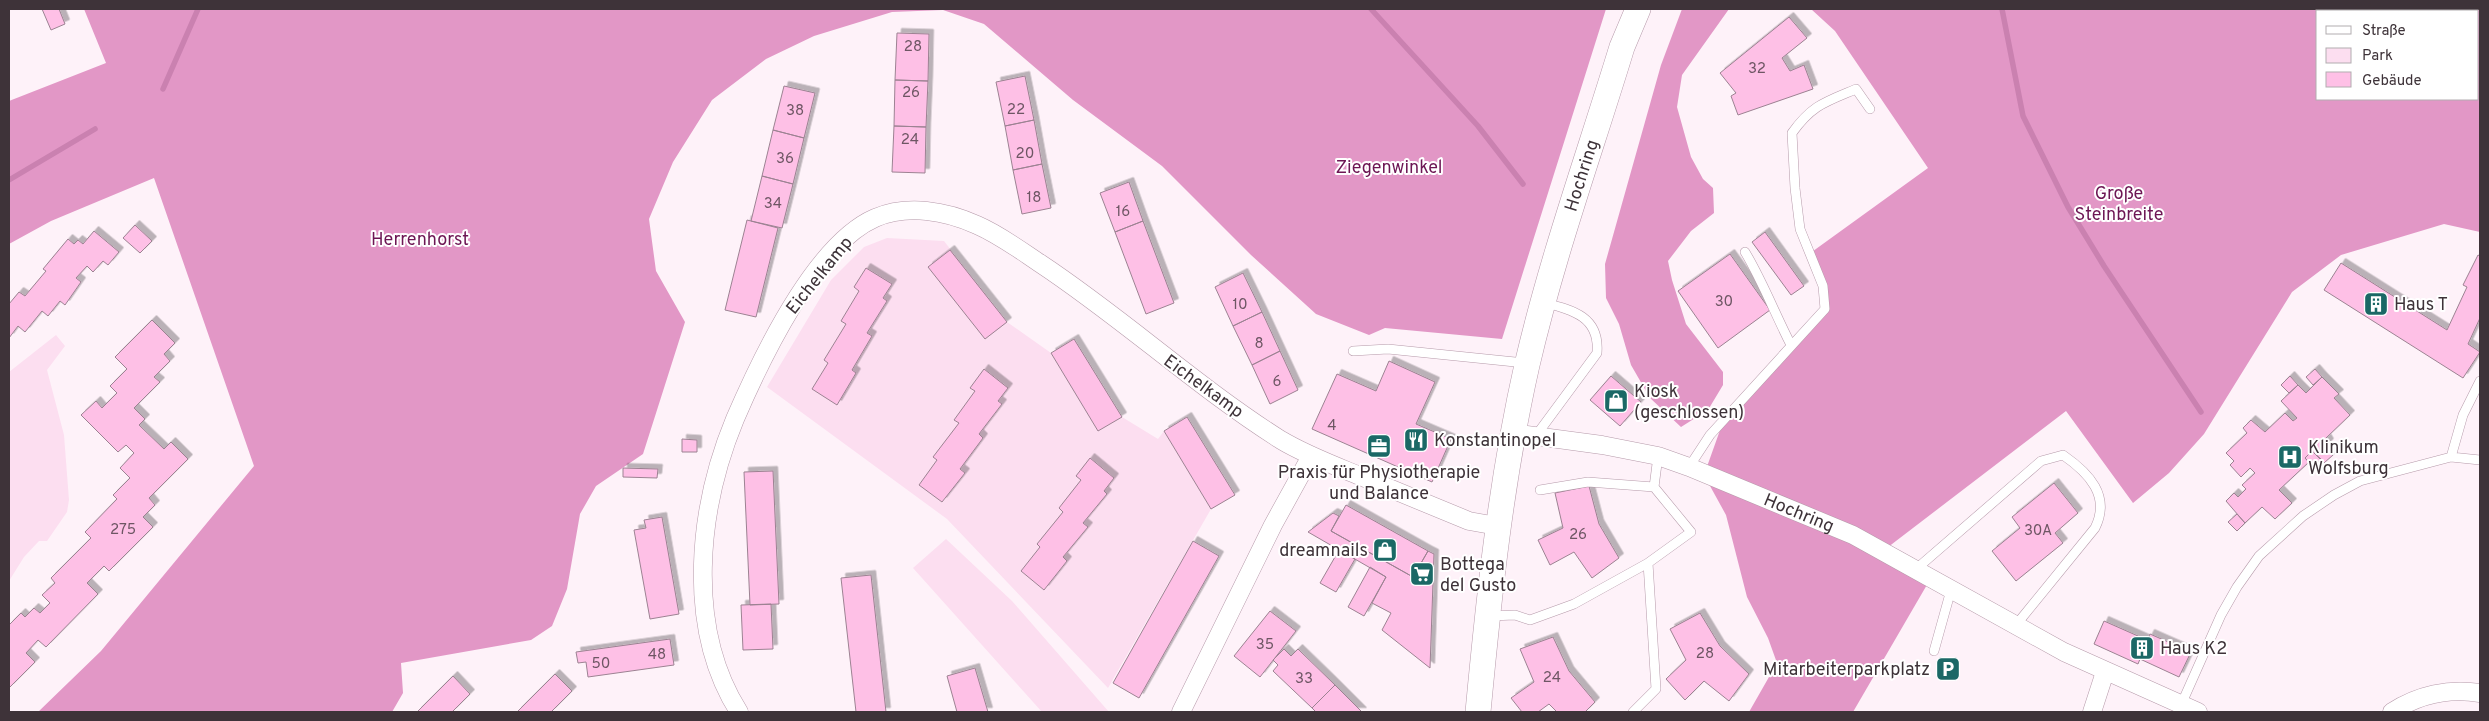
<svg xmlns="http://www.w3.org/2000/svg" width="2489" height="721" font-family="Overpass,sans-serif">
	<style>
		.green { fill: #fcdef0; fill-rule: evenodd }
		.forest { fill: #e297c6; fill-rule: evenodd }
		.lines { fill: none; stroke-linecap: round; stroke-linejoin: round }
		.stream { stroke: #ca81b0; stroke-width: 5.5 }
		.building { fill: #fec0e6; stroke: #9c8292; filter: url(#shadow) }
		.lane-casing { stroke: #b69aaa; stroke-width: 10 }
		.street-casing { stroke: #b69aaa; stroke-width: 19 }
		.secondary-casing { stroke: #b69aaa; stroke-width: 26 }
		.lane { stroke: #fff; stroke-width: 9 }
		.street { stroke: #fff; stroke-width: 18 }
		.secondary { stroke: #fff; stroke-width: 25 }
		.labels { text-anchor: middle; stroke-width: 4; stroke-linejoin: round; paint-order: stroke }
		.number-label { font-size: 15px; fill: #6e5664 }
		.park-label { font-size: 18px; fill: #6d1654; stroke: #fff }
		.street-label { font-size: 18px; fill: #3e3339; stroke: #fff }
		.poi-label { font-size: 18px; fill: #3e3339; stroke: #fff; text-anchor: start }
	</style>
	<defs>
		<filter id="shadow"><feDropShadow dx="4.5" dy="-4.5" stdDeviation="0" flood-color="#0004"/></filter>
	</defs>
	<rect width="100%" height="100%" fill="#fef2f9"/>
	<path class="green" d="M887,238L944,241L1007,322L1051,353L1098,431L1122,417L1158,439L1164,431L1211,509L1108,688L947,519L767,387L831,280L864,247ZM866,268L892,284L883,298L887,301L867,333L852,370L856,373L837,404L812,389L828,363L824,360L846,324L841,321L859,291L854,287ZM984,370L1008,388L998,401L1002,404L979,434L983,438L960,469L964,473L942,502L919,485L937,460L959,423L954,420L975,391L971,387ZM1091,459L1114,478L1104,491L1107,494L1083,523L1087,527L1063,557L1067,561L1044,590L1021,571L1040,547L1037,544L1063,512L1081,480L1076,476Z
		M56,335L65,346L47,370L64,435L69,500L67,512L47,541H39L24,557L9,581V372Z
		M946,539L1012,601L1109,712H1042L913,568Z"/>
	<path class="forest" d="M84,9H1606L1502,339L1385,328L1369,335L1316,314L1251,255L1162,166L1073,100L984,24L943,10L892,12L814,36L766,59L712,100L673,162L649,219L656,271L685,322L643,454L596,486L580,514L567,589L552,626L531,640L401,663L403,693L392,712H38L101,651L254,466L154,178L51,221L9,244V101L106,63Z
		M1682,9H1729L1682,75L1677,107L1691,157L1703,179L1713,188L1714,213L1691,231L1668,261L1672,280L1686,324L1723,372V385L1708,410L1681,427L1650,398L1631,365L1619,324L1606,298L1605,264L1661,65Z
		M1811,9H2480V232L2444,224L2341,255L2292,292L2204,434L2169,473L2133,503L2066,411L1879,554L1928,583L1853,712H1749L1777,663L1768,638L1747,597L1726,515L1704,475L1724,419L1825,310L1824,286L1809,254L1928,168L1835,31ZM2318,11H2478V99H2318Z"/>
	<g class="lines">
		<path class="stream" d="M1371,9L1478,126L1523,184
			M2002,9L2023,116L2068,207L2104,266L2201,412
			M163,89L198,9
			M9,180L95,129"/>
	</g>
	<path class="building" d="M42,9H59L65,24L51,30Z
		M1789,17L1807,38L1782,58L1790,71L1804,65L1813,89L1738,115L1731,96L1736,93L1720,73Z
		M897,33L929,34L928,81L895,80Z
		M1025,76L1034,120L1005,126L996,82Z
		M895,80L928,81L926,127L894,126Z
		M784,86L815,93L804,138L773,130Z
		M1034,120L1042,164L1013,170L1005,126Z
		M894,126L926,127L925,173L892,172Z
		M773,130L804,138L793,184L762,176Z
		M1042,164L1051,208L1022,214L1013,170Z
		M762,176L793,184L782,228L751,221Z
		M1129,182L1143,221L1115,232L1100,193Z
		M747,220L778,228L756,317L725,310Z
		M1143,221L1174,303L1146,314L1115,232Z
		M135,225L152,241L140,253L123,238Z
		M94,231L119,252L108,265L103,261L93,272L87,266L76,278L81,282L65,305L60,301L48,316L42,311L25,332L18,326L9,338V304L19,292L25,296L46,271L43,269L68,239L74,244L78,240L83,244Z
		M1765,232L1804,286L1791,295L1752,242Z
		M950,250L1007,322L985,339L928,267Z
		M1730,254L1770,310L1718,348L1678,291Z
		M2478,255L2480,256V318L2468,344L2480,352L2463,378L2324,290L2341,263L2447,330L2467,287L2463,285Z
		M866,268L892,284L883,298L887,301L867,333L872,336L852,370L856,373L837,405L812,389L828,363L824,360L846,324L841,321L859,291L854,287Z
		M1243,273L1262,312L1233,326L1215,287Z
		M1262,312L1280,351L1252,365L1233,326Z
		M152,320L175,343L164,354L170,361L154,377L160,382L134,408L145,419L139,425L164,449L171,442L188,459L149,498L155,505L143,517L153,527L109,571L104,566L87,583L98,594L46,647L38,640L26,653L35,662L9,688V625L21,613L25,617L34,608L40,613L50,603L42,595L55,583L51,578L91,538L85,532L117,499L113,495L130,478L120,468L134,453L126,445L118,452L81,415L96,401L102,408L117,393L110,386L127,369L115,357Z
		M1074,339L1122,417L1098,431L1051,353Z
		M1280,351L1298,390L1270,404L1252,365Z
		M1389,361L1435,382L1416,424L1451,439L1432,482L1312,429L1337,374L1376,391Z
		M984,369L1008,388L998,401L1002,404L979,434L983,438L960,469L965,473L942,502L919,485L937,460L933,457L959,423L954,420L975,391L970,388Z
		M2315,369L2322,377L2313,385L2306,377Z
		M1611,376L1641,402L1620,426L1590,400Z
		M2290,376L2298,385L2289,393L2281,385Z
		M2322,377L2339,394L2334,398L2350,415L2326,438L2329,443L2325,447L2333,455L2324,463L2312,451L2305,458L2309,462L2279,490L2292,503L2275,519L2262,507L2245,523L2226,501L2234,493L2238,497L2246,489L2242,485L2255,473L2250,468L2241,477L2230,465L2234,461L2226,453L2247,433L2243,428L2251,420L2265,432L2285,413L2293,421L2297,418L2281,401L2298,385L2306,393Z
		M1187,417L1235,495L1211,509L1164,431Z
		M682,439L697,440V452H682Z
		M2312,451L2321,459L2313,467L2305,458Z
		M1090,458L1114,478L1104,491L1107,494L1083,523L1088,527L1063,557L1067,561L1044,590L1021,571L1040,547L1037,544L1063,512L1059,508L1081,480L1076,476Z
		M623,468L658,469L657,478L623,477Z
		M773,471L779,604L750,605L744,472Z
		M2054,483L2078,513L2055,533L2063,543L2016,581L1992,551L2020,528L2012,517Z
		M1589,486L1599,524L1619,558L1592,578L1574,552L1550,565L1538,540L1563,528L1555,493Z
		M1346,505L1428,551L1413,577L1331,531Z
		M1333,513L1339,516L1331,531L1413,577L1428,551L1434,554L1430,668L1382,630L1391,613L1372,603L1386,577L1308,532Z
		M2237,514L2245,523L2237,531L2228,522Z
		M662,517L679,614L650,619L634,530L646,528L644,520Z
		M1193,541L1219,556L1139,698L1113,683Z
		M1339,550L1355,559L1336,592L1320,583Z
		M1370,567L1386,577L1364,616L1348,607Z
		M871,575L886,712H856L841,578Z
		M771,604L773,649L743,650L741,605Z
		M1270,611L1296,631L1260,677L1234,656Z
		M1700,613L1720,646L1749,674L1729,701L1704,681L1685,700L1666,679L1686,660L1670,629Z
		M2104,621L2147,640L2150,634L2191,652L2179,677L2140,659L2138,664L2094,644Z
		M1553,637L1569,671L1595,702L1585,712H1557L1549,704L1538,712H1522L1511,698L1534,682L1520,649Z
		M670,639L674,665L588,677L586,662L578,663L576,652Z
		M1284,649L1291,656L1298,649L1335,685L1312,708L1273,671L1278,665L1273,660Z
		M975,668L988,712H957L947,676Z
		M555,674L572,691L551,712H517Z
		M453,676L470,694L452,712H417Z
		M1335,685L1362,712H1316L1312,708Z"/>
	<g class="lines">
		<defs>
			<path id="lane" d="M1745,252C1763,282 1775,314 1791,345
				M1353,351L1388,349L1525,363
				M1535,437L1597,353C1600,317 1573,310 1545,303
				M2451,457L2463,415L2480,381
				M1689,467L1710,435L1825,309L1823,286L1800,229L1795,188L1792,133C1812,105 1825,102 1856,89L1870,109
				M1540,490L1588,482L1654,487L1658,456
				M1915,570L2041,461L2063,455C2089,473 2111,496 2095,528L2016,625
				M1490,616L1515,615L1530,620L1574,604L1648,563L1691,532L1654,487
				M1934,651L1951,590
				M2181,705L2221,615L2237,587L2259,556L2303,516L2334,495L2360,481L2451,457L2480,460
				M1633,712L1656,689L1648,563"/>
			<g id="street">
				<path id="s1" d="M1513,433L1602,445L1658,456L1689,467L1853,535L2064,652L2198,712"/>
				<path d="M739,712C685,627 698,508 735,419C760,361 815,244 875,218C908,204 946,211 977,225C1000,235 1020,250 1041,264C1124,319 1197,387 1281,440C1306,455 1333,465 1360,476C1397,491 1433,506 1469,521L1497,526"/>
				<path d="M1181,712L1273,525L1311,456"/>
				<path d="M2092,712L2105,672"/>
				<path d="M2392,712C2418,695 2449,688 2480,693"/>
			</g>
			<g id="secondary">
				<path id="s2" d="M1478,712C1489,595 1501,480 1527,365C1552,257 1590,152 1622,47L1638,9"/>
			</g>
		</defs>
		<use href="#lane" class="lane-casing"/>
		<use href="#street" class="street-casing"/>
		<use href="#secondary" class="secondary-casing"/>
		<use href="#lane" class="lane"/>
		<use href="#street" class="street"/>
		<use href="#secondary" class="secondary"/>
	</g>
	<defs>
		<symbol id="building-square" viewBox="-11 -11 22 22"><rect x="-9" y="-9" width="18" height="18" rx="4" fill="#1b6866" stroke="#fff"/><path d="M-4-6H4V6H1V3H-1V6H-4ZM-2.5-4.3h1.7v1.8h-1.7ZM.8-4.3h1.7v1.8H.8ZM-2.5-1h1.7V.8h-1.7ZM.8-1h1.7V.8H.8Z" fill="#fff"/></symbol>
		<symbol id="shop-square" viewBox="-11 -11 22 22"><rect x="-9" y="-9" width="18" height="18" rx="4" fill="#1b6866" stroke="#fff"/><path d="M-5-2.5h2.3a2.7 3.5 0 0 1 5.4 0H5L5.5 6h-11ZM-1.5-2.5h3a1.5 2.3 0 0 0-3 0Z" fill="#fff"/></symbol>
		<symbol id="restaurant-square" viewBox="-11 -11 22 22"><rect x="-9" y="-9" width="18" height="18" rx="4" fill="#1b6866" stroke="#fff"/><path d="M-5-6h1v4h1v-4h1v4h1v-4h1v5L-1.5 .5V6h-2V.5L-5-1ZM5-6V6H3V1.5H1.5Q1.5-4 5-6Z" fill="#fff"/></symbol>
		<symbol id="office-square" viewBox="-11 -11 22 22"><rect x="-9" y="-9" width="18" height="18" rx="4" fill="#1b6866" stroke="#fff"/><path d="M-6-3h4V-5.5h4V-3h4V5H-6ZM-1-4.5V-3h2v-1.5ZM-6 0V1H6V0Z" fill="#fff"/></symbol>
		<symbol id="hospital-square" viewBox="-11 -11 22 22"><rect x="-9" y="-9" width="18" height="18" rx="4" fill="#1b6866" stroke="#fff"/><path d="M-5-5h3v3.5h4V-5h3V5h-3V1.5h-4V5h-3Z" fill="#fff"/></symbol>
		<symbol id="supermarket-square" viewBox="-11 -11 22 22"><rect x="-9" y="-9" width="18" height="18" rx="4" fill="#1b6866" stroke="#fff"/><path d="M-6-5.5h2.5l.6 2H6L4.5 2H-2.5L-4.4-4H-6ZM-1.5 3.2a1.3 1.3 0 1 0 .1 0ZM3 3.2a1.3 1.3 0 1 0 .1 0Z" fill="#fff"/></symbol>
		<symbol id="parking-square" viewBox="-11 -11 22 22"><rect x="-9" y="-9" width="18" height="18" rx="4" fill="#1b6866" stroke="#fff"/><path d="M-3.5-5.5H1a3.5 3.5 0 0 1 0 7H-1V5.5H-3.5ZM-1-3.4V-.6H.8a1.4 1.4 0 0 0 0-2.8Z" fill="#fff"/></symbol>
	</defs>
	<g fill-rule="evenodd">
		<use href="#building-square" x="2362" y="290" width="28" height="28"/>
		<use href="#shop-square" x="1602" y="387" width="28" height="28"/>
		<use href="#restaurant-square" x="1402" y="426" width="28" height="28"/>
		<use href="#office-square" x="1365" y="432" width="28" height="28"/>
		<use href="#hospital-square" x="2276" y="443" width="28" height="28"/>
		<use href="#shop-square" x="1371" y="536" width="28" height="28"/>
		<use href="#supermarket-square" x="1408" y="560" width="28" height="28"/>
		<use href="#building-square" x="2128" y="634" width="28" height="28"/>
		<use href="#parking-square" x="1934" y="655" width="28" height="28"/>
	</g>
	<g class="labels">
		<g class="number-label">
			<text x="913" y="51">28</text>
			<text x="1757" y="73">32</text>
			<text x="911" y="97">26</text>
			<text x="1016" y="114">22</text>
			<text x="795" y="115">38</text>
			<text x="910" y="144">24</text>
			<text x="1025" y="158">20</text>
			<text x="785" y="163">36</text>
			<text x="1034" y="202">18</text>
			<text x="773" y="208">34</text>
			<text x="1123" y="216">16</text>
			<text x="1724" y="306">30</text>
			<text x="1240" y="309">10</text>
			<text x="1259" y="348">8</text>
			<text x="1277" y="386">6</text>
			<text x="1332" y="430">4</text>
			<text x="123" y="534">275</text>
			<text x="2038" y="535">30A</text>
			<text x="1578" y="539">26</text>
			<text x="1265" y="649">35</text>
			<text x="1705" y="658">28</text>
			<text x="657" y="659">48</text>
			<text x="601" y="668">50</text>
			<text x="1552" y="682">24</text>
			<text x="1304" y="683">33</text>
		</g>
		<g class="park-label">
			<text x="1389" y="173">Ziegenwinkel</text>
			<text x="2119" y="199">Große<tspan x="2119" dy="21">Steinbreite</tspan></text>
			<text x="420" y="245">Herrenhorst</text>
		</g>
		<g class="street-label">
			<text dy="6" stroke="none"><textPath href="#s2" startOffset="548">Hochring</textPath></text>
			<text transform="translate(819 275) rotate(-51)" y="6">Eichelkamp</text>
			<text transform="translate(1204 386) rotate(36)" y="6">Eichelkamp</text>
			<text dy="6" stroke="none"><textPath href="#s1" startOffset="299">Hochring</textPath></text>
		</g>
		<g class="poi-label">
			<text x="2394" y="310">Haus T</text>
			<text x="1634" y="397">Kiosk<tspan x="1634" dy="21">(geschlossen)</tspan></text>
			<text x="1434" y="446">Konstantinopel</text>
			<text x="2308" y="453">Klinikum<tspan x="2308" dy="21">Wolfsburg</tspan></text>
			<text x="1379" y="478" text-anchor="middle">Praxis für Physiotherapie<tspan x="1379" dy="21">und Balance</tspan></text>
			<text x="1368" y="556" text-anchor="end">dreamnails</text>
			<text x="1440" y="570">Bottega<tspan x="1440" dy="21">del Gusto</tspan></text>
			<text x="2160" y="654">Haus K2</text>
			<text x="1930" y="675" text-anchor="end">Mitarbeiterparkplatz</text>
		</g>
	</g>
	<rect width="2489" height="721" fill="none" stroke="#3e3339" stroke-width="20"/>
	<rect x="2316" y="10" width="162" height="90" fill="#ffffff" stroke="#b2adb0"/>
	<rect x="2326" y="26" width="25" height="8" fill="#ffffff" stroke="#b2adb0"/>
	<text x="2362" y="35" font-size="15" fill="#3e3339">Straße</text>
	<rect x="2326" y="48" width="25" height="15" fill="#fcdef0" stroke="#b2adb0"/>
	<text x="2362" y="60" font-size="15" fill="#3e3339">Park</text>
	<rect x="2326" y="72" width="25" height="15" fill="#fec0e6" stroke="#b2adb0"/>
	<text x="2362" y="85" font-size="15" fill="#3e3339">Gebäude</text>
</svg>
